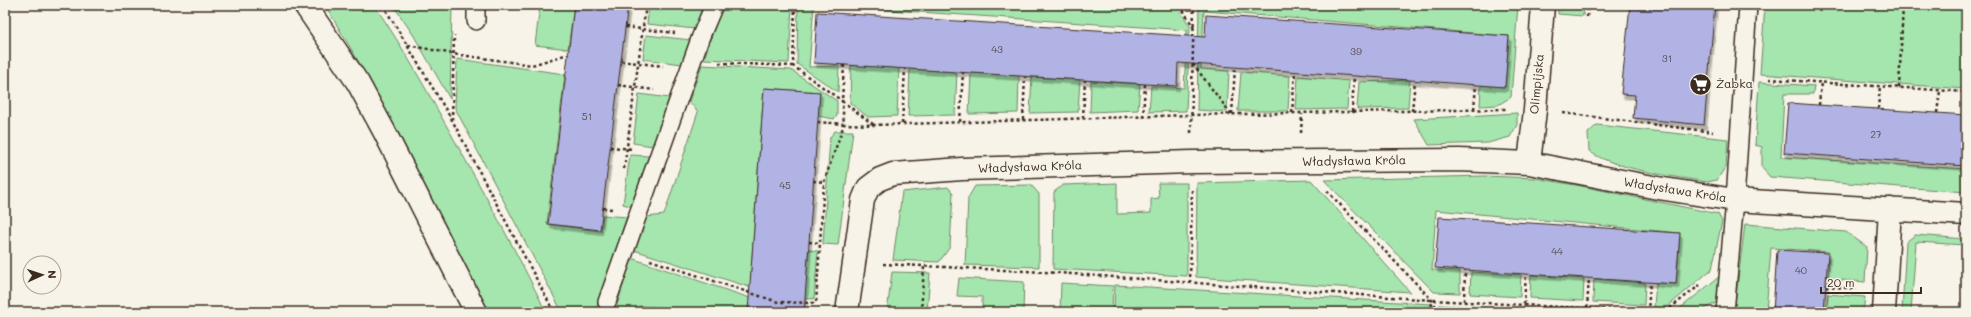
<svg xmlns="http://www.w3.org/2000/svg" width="1971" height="317" font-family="Mali,sans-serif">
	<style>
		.green { fill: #a5e5ae; stroke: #708866 }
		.building { fill: #b0b3e4; stroke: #3b2a1e; filter: url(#shadow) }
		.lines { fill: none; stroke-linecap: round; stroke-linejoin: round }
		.service-casing { stroke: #3b2a1e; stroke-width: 20 }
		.minor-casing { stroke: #3b2a1e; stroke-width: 25 }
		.secondary-casing { stroke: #3b2a1e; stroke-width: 25 }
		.path { stroke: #3b2a1e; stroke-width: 2.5; stroke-dasharray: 3 3; stroke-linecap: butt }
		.service { stroke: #f7f3e8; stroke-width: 17 }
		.minor { stroke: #f7f3e8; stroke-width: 22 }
		.secondary { stroke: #f7f3e8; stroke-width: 22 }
		.labels { text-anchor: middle; stroke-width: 3; stroke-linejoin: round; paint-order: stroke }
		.number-label { font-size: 10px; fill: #584c50 }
		.street-label { font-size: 12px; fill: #3b2a1e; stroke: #f7f3e8 }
		.poi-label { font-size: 12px; fill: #3b2a1e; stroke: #f7f3e8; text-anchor: start }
	</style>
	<defs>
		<filter id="shadow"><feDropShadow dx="2.5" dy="4.5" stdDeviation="0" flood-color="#0004"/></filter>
	</defs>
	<rect width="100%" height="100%" fill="#f7f3e8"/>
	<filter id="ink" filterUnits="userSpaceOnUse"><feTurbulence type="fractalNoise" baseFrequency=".025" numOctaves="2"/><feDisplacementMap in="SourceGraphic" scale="8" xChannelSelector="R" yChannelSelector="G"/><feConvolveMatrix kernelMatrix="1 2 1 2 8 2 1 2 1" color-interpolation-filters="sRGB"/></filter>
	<g filter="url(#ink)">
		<path class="green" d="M325,5H374C404,48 429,95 455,141C486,197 518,254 546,312H486L364,71Z
			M393,5H452L450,99L414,36Z
			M540,5H574L568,49L535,45Z
			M649,5H703L695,29L647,24Z
			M722,5H792L789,63L704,59Z
			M798,5H1176L1190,26L1186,111L1149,112L1151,86L1184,88L1187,30L814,5L809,67L839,66L838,92L797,64Z
			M1199,5H1518L1511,97L1498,105L1480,106L1481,85L1505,87L1509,36L1204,11L1201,69L1229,71L1227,112L1197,110Z
			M1558,5H1584L1583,16L1558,14Z
			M1765,5H1953L1966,14V89L1760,74Z
			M646,35L691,40L682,64L643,59Z
			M457,59L565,74L547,224L601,231L603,215L627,217L595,312H562L455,108Z
			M702,65L791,70L837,101V116L834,119L818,116L820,92L764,88L751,271L806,276L809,250L818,251L814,299L780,297L634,250L646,217L664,215L698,112L689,101Z
			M851,65L899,68L897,116L868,117L850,103Z
			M910,69L957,72L955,115L908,116Z
			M1241,72L1290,76L1288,111H1238Z
			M971,73L1019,76L1018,113L969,114Z
			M1298,76L1349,81L1347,109L1296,110Z
			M1032,77L1080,80L1078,112L1030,113Z
			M1410,80L1408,108L1357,109L1359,82Z
			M1091,81L1140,84L1138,110L1090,112Z
			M1759,82L1814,86L1813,94H1784L1781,157L1966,169V192L1770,177L1762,168V147L1755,145Z
			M639,94L670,98L653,146L633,143Z
			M1517,113V125L1510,137L1488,143L1429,145L1414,119Z
			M1597,125L1728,139L1726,166L1717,180L1707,182C1677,177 1612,169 1589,151L1588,133Z
			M835,131H853L838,245L823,244L830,137Z
			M630,155L649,156L633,207L623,204Z
			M1485,176L1535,178L1581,186L1718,214L1722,221L1712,269L1666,308L1654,307L1656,283L1676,284L1680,233L1436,210L1432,270L1460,271V293L1434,292L1324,180Z
			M1311,180L1410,292L1196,277L1197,183Z
			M1117,183V214L1151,213V199L1159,198L1158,183H1187V276L1053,269L1054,192L1063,185Z
			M1031,185L1039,194V267L965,265L968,198L975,186Z
			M948,187L953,193L950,247L939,262L893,260L902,192Z
			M1745,224L1846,232L1867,247L1865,282L1828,279L1829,252L1771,248L1766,312H1734Z
			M1915,235L1966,239V245L1916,242L1911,312H1902L1906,242Z
			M631,258L765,303L767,312H739L639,306L638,312H615Z
			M892,272L930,273L927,312H887Z
			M1471,272L1521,275L1520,297L1470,294Z
			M1531,275L1584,279L1583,301L1530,298Z
			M1720,276L1717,302L1703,310H1678Z
			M959,278L1024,282L1023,312H982V297L957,296Z
			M1594,279L1645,283L1644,305L1593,302Z
			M1061,283L1113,286L1112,312H1060Z
			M1115,285L1431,304L1435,312H1114Z
			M1828,294L1865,297L1863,312H1826Z
			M1439,305L1570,312H1444Z"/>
		<path class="building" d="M574,5H628L600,230L548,224Z
			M1630,5H1715L1704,125L1633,118L1635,95L1621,94Z
			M817,12L1205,37L1206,15L1509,36L1505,87L1178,63L1177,86L814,63Z
			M764,88L820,92L804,312H748Z
			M1788,103L1966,115V166L1784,153Z
			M1439,217L1680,233L1676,284L1435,268Z
			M1777,250L1828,253L1824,312H1773Z"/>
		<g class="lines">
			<defs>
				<path id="service" d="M476,21V5
					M607,302L701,36L714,5
					M1725,312L1735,200L1748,5"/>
				<path id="minor" d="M1529,163L1535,110L1543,5
					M847,312L863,200L868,188L880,179L893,174L962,169L1192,162L1459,160L1529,163L1658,188L1735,200L1966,214
					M1884,312L1890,209"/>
				<path id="secondary" d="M305,5L358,83L384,131L476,312"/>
			</defs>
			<use href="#service" class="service-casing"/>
			<use href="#minor" class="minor-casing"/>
			<use href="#secondary" class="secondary-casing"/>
			<path class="path" d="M383,5L452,120L554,312
				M795,5L793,66L842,101L844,124L818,122
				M1180,5L1194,28
				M1959,5L1966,9
				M1587,17L1588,5
				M625,27L675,33
				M408,45L453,54L532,65L568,54
				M621,61L663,66
				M719,63L793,66
				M1193,64L1231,114
				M844,65L842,101L874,125
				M1769,79L1966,92
				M618,85L654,90
				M1899,88L1903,5
				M1819,105L1821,82
				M1474,109L1476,85
				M1878,109L1880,86
				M1412,111L1415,81
				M1352,112L1354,76
				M1292,113L1295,72
				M1563,113L1713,132
				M1937,113L1940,91
				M1232,114L1235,68
				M1143,117L1145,84
				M1083,118L1085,80
				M452,120L454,35
				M1023,120L1025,77
				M960,122L963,72
				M902,124L905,69
				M1191,133L1194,5
				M1301,133L1302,114
				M610,147L633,149
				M624,169L646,5
				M813,181L824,182
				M1327,191L1432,300L1439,312
				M603,208L612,209
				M809,242L820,243
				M650,260L778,302L816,303L824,182L844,124L874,125L1191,115L1506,109
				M883,264L1045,272L1432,300L1652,312
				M1190,283L1192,190
				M1826,286L1856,289
				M1464,301L1465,270
				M1524,304L1526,274
				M1587,308L1589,278
				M921,312L924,267
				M1431,312L1432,301
				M1648,312L1650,282
				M1665,312L1700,285"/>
			<use href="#service" class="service"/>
			<use href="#minor" class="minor"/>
			<use href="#secondary" class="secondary"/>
		</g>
	</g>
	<defs>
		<symbol id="supermarket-disc" viewBox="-11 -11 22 22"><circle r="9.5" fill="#3b2a1e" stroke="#f7f3e8"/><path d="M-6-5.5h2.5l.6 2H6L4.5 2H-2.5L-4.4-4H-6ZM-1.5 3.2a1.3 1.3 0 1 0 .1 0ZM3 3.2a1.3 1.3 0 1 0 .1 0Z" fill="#fff"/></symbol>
	</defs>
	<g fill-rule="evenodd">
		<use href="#supermarket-disc" x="1688" y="72" width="25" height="25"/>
	</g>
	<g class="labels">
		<g class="number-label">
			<text x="997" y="53">43</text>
			<text x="1356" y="55">39</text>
			<text x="1667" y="62">31</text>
			<text x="587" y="120">51</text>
			<text x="1876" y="138">27</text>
			<text x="785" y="189">45</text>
			<text x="1557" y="255">44</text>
			<text x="1801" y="274">40</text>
		</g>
		<g class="street-label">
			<text transform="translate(1537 84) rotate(-85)" y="4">Olimpijska</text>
			<text transform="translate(1354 161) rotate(-1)" y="4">Władysława Króla</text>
			<text transform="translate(1030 167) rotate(-2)" y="4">Władysława Króla</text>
			<text transform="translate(1675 190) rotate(9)" y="4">Władysława Króla</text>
		</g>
		<g class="poi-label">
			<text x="1716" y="88">Żabka</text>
		</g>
	</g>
	<rect width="1971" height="317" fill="none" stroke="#f7f3e8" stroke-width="20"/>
	<rect x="10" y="10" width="1951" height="297" fill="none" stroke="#3b2a1e" stroke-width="1.5" filter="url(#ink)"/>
	<g transform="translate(42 275) rotate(87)"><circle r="19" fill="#f7f3e8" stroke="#aca397"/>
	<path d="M0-3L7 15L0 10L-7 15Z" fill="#3b2a1e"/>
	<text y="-6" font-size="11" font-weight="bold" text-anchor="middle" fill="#3b2a1e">N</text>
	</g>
	<path d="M1821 287v6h100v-6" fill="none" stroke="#3b2a1e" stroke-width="2"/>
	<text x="1827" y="287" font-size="12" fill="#3b2a1e" stroke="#f7f3e8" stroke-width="3" paint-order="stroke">20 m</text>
</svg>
